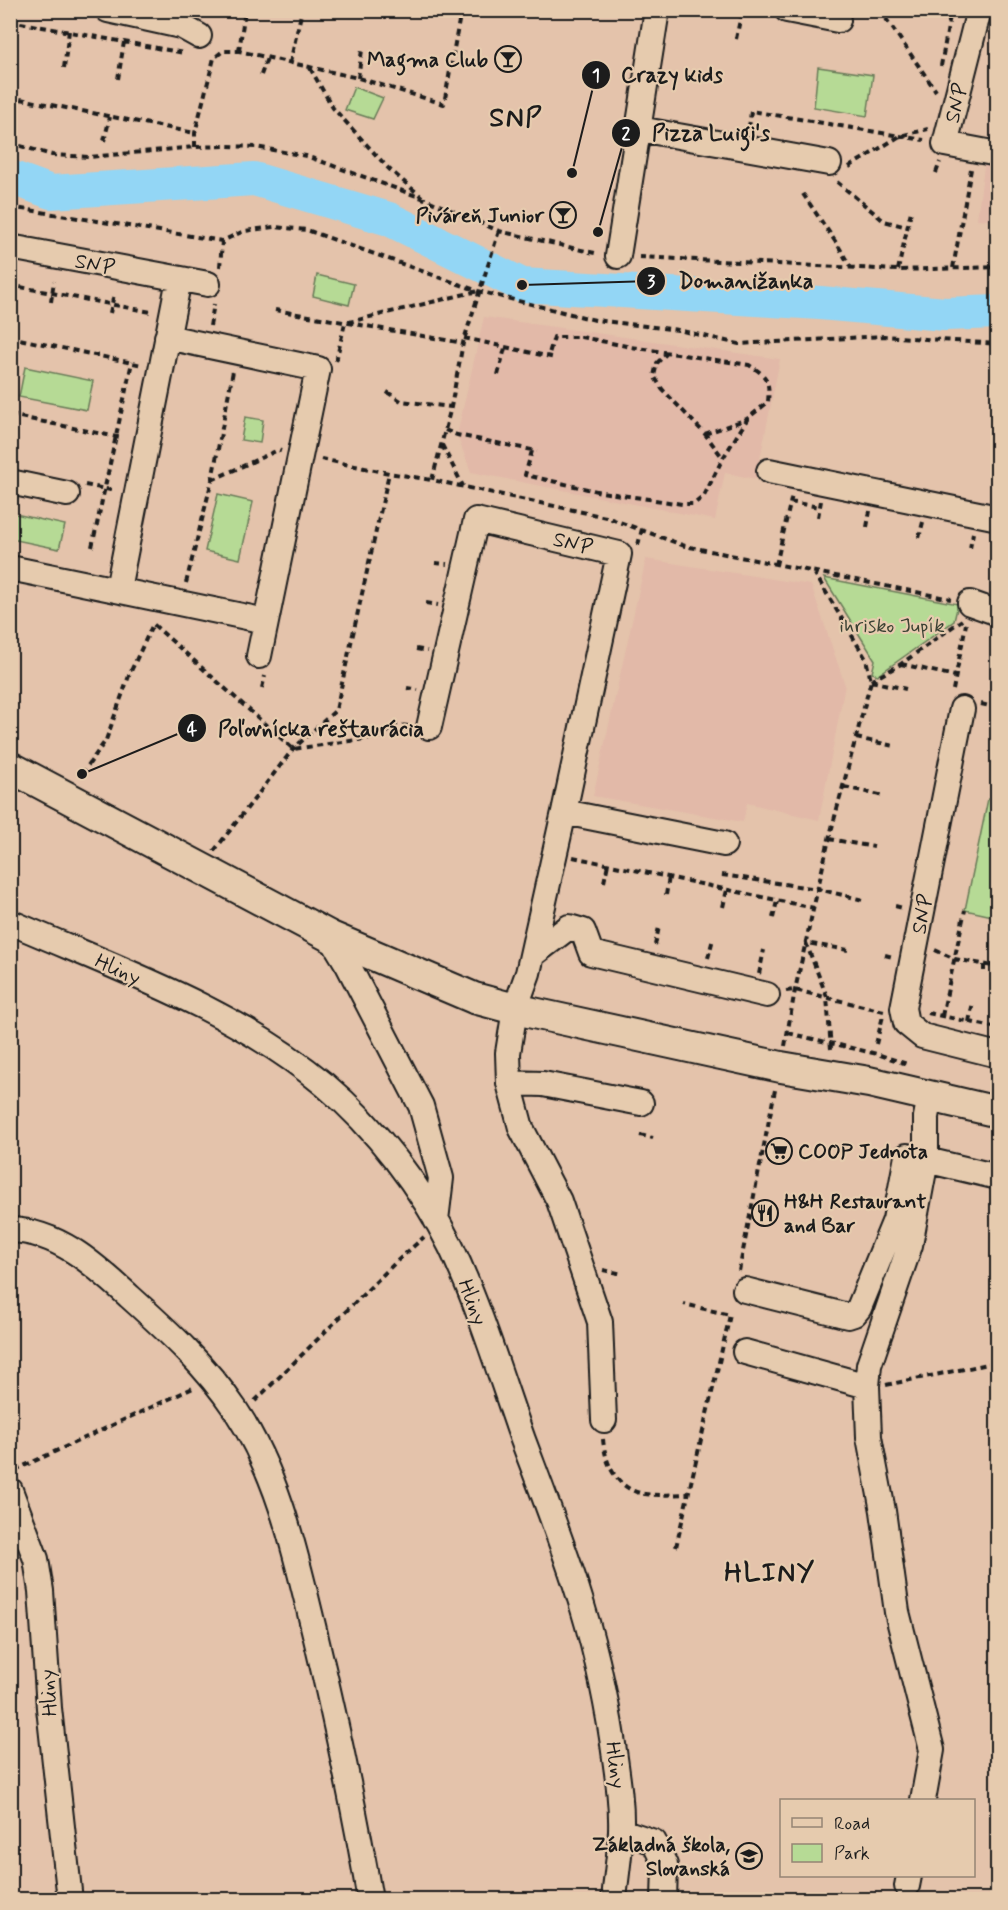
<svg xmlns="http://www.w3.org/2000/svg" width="1008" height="1910" font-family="Mynerve,sans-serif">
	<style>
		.built { fill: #e2b9a8 }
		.green { fill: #b6da95; stroke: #697b58; stroke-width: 1.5 }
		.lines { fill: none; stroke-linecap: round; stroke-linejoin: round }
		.river { stroke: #93d6f5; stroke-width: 34 }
		.minor-casing { stroke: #1c1c1c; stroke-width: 28 }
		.major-casing { stroke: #1c1c1c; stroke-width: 34 }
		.path { stroke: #1c1c1c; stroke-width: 4; stroke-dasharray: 6 4.5; stroke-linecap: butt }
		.minor { stroke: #e6cbae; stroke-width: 24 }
		.major { stroke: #e6cbae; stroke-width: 30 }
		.labels { text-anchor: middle; stroke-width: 4.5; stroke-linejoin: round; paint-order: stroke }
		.poi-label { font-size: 21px; font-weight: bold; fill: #1c1c1c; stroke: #e6cbae; text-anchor: end }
		.street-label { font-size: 21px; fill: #1c1c1c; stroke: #e6cbae }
		.park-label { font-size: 21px; fill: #3b4234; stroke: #e6cbae }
		.district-label { font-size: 27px; font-weight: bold; letter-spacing: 1.5px; fill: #1c1c1c; stroke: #e6cbae }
		.leader { fill: none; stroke: #1c1c1c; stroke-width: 2 }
		.callout-dot { fill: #1c1c1c; stroke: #e6cbae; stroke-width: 2 }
		.mark-label { font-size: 18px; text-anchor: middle; font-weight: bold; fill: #fff }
		.callout-label { font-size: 22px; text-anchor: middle; font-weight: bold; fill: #1c1c1c; stroke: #e6cbae; stroke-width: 4.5; stroke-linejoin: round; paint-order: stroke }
	</style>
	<rect width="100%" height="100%" fill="#e4c3ab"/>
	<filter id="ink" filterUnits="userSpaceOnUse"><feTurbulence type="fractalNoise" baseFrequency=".0167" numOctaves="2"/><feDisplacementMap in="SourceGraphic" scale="12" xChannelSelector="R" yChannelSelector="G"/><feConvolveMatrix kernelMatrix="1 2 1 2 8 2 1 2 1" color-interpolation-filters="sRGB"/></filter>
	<g filter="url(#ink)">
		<path class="built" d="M997,98V221L977,219L986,152Z
			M484,317L780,359L756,479L725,473L715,520L471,472L457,435Z
			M646,559L811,585L845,685L819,820L747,803L743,822L593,796Z"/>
		<path class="green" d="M818,67L873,75L867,116L814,107Z
			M354,87L383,98L373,119L345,110Z
			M317,275L354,284L349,305L313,296Z
			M25,367L93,381L87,410L19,397Z
			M245,417L263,420L260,443L241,440Z
			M218,494L253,502L240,559L205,551Z
			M11,513L65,525L59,549L11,539Z
			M824,578L958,604L954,621L878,675L872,673L875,660Z
			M988,799L997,801V917L965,910Z"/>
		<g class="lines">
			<path class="river" d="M10,177L51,192L254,179L389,219L522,285L820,303L945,314L998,312"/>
			<defs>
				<path id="minor" d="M108,10L181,26L199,36
					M787,10L838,20
					M979,10L945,144L998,154
					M639,129L829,163
					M10,247L208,284
					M618,256L657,10
					M167,337L318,369L259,656
					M769,471L998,518
					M10,482L67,494
					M10,568L266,621
					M118,589L179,279
					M970,603L998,613
					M962,709L903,1008L906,1023L922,1036L998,1055
					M429,727L476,520L619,554L564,812L528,973L515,1009L508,1053L509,1083L521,1128L559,1201L600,1322L604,1420
					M564,812L724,844
					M10,922C118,969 234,1009 325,1085C375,1127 422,1188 451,1247C480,1308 500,1375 523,1440C541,1488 560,1537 576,1586C593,1638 605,1691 613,1744C617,1773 622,1802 621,1831C620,1854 616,1877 614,1900
					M331,937L348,965L421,1106L441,1178L436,1220
					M532,955L569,927L583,931L591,953L767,995
					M509,1083L543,1084L641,1103
					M930,1096L926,1117V1160L998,1177
					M10,1230C59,1231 97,1267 130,1297C169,1332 206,1366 235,1409C280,1477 296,1556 315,1634C336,1722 355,1810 370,1900
					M745,1290L848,1316L854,1314L859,1308L895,1220L907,1156
					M745,1352L867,1386
					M10,1490L36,1559L41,1591L49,1708L70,1900
					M923,1800L932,1750L897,1612L883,1511L869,1437L867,1386L869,1365L910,1245L926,1160
					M621,1831L654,1842L665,1865L664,1900
					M907,1886L909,1876"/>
				<path id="major" d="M10,767L331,937L474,998L515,1009L781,1067L869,1082L998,1112"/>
			</defs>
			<use href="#minor" class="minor-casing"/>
			<use href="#major" class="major-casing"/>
			<path class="path" d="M880,10L936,91
				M909,10L949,19
				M10,21L184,53
				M736,39L742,10
				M239,51L245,10
				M290,63L302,10
				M941,66L951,10
				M64,68L69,31
				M310,68L333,108L389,169L422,197
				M261,75L267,58
				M358,78L362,50
				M118,79L124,42
				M10,97L195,133
				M749,128L751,111L924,140
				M104,141L110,117
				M10,143L52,155L89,157L195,147L227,146L256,147L306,156L425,199L499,231L599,254
				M195,147V133L214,58L223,51H239L358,78L444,104L461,10
				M849,167L900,136L928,129
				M936,173L940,162
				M837,182L884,221L907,227
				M803,194L839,247L851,268
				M10,207L222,241L244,231L274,227L307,230L478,291L595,320L678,330L739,344L884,336L998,344
				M499,231L463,343L451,407L432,480L606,517L685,546L951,599
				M639,257L898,270L998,267
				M220,267L222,241
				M953,268L971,169
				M898,270L911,211
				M10,285L151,312
				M51,302L54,281
				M275,310L463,343
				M110,313L114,294
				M210,326L214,304
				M10,337L142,365
				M464,338L555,358
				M668,352L657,363L654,376L662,389L705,434L723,458
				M336,361L345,323L478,291
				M498,375L505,348
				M387,392L401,401L451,407
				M10,415L122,438
				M445,430L457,435L537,451
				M705,434L747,419
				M442,445L463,486
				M532,451L525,475L601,492L682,504H694L704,496L723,458L748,418L768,402C770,380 767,376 749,365L631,347L581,337H554L548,357
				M321,459L389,473L432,480
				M212,480L278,450L281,451
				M85,485L111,490
				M790,502L820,507
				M818,517L821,501
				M867,527L870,511
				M919,538L923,522
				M638,545L642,529
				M92,547L132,362
				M970,548L973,533
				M435,563L447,564
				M776,565L792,495
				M186,583L212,480L233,371
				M426,603L438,605
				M416,649L427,651
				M901,664L955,676
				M871,681L901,664L962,620
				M871,681L906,689
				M262,688L265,676
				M407,688L418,690
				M953,690L966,624
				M981,704L998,708
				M856,738L894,746
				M82,774L106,740L130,673L153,624L293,749L386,736L390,725L410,726
				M844,787L884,796
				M829,839L874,847
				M214,851L293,749L336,710L389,473
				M573,857L814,908
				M722,875L818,889L863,900
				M604,882L608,864
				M666,895L669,877
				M895,906L903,908
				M723,907L727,890
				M773,918L777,901
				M655,945L659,927
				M935,950L955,959L998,967
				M885,955L893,957
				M708,958L713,939
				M984,971V964
				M759,974L764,950
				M786,991L795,990L884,1011
				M928,1013L998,1028
				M942,1016L965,910
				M969,1022L973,1002
				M788,1033L877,1054L907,1064
				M876,1044L883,1016
				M785,1046L795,990L829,839L871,681L866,659L815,574
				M831,1049L827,997L806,943L848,950
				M640,1135L653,1138
				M603,1270L623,1274
				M739,1271L775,1090
				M886,1385L998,1362
				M255,1401L395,1263L424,1237
				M603,1439C605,1464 617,1490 645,1494C659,1496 674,1494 688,1494
				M15,1470L193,1388
				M676,1547L730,1315L684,1304"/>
			<use href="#minor" class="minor"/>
			<use href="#major" class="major"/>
		</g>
	</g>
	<defs>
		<symbol id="bar-ring" viewBox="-11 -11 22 22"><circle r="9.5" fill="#e6cbae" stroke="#1c1c1c" stroke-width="1.5"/><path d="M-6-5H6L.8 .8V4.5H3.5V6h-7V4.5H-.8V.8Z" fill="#1c1c1c"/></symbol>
		<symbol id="supermarket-ring" viewBox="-11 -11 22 22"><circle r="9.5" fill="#e6cbae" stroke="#1c1c1c" stroke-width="1.5"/><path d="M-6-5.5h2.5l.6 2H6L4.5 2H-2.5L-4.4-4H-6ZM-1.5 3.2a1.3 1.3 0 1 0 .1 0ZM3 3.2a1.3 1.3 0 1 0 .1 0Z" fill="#1c1c1c"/></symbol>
		<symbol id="restaurant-ring" viewBox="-11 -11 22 22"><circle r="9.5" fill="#e6cbae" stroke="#1c1c1c" stroke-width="1.5"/><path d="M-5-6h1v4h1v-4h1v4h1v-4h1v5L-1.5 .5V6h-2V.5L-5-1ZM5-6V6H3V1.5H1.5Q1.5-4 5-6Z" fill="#1c1c1c"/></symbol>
		<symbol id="school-ring" viewBox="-11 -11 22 22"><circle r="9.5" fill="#e6cbae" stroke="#1c1c1c" stroke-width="1.5"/><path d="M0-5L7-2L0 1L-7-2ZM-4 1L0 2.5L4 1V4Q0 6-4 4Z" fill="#1c1c1c"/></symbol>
	</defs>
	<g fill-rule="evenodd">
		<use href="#bar-ring" x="493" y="44" width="30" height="30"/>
		<use href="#bar-ring" x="548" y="200" width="30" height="30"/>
		<use href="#supermarket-ring" x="764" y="1136" width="30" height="30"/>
		<use href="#restaurant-ring" x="750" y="1198" width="30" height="30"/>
		<use href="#school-ring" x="734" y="1841" width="30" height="30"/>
	</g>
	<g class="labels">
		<g class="poi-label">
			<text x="488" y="66">Magma Club</text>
			<text x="544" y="222">Piváreň Junior</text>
			<text x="798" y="1158" text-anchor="start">COOP Jednota</text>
			<text x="784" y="1208" text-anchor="start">H&amp;H Restaurant<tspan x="784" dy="24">and Bar</tspan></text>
			<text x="730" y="1851">Základná škola,<tspan x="730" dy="24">Slovanská</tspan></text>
		</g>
		<g class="street-label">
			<text transform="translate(956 103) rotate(-76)" y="7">SNP</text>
			<text transform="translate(95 264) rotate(11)" y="7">SNP</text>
			<text transform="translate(573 543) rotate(14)" y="7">SNP</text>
			<text transform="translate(922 914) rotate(-79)" y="7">SNP</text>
			<text transform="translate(118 969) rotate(24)" y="7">Hliny</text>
			<text transform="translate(473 1302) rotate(69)" y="7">Hliny</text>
			<text transform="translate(48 1693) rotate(-94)" y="7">Hliny</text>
			<text transform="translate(616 1765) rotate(82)" y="7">Hliny</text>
		</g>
		<g class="park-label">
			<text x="892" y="632">ihrisko Jupík</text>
		</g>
		<g class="district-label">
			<text x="516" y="126">SNP</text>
			<text x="770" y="1581">HLINY</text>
		</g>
	</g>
	<path class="leader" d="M572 173L596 75M598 232L626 133M522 285L651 281M82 774L192 728"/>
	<g class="callout-dot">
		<circle cx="572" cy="173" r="6"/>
		<circle cx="598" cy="232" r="6"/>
		<circle cx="522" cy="285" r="6"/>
		<circle cx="82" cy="774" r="6"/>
		<circle cx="596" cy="75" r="15"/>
		<circle cx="626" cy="133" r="15"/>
		<circle cx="651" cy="281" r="15"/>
		<circle cx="192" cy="728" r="15"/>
	</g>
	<g class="mark-label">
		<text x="596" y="81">1</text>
		<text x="626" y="139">2</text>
		<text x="651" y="287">3</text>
		<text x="192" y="735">4</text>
	</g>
	<g class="callout-label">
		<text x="672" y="82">Crazy kids</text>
		<text x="711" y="140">Pizza Luigi's</text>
		<text x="746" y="288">Domanižanka</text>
		<text x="321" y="736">Poľovnícka reštaurácia</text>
	</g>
	<rect width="1008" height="1910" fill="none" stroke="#e6cbae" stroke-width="36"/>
	<rect x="18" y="18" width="972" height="1874" fill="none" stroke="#1c1c1c" stroke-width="2" filter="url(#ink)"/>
	<rect x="780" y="1799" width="195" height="78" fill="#e6cbae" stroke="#958574" stroke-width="1.5"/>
	<rect x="792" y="1818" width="30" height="9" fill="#e6cbae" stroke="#958574" stroke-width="1.5"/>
	<text x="834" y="1829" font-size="18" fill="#1c1c1c">Road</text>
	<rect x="792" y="1844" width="30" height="18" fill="#b6da95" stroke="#958574" stroke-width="1.5"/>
	<text x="834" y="1859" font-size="18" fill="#1c1c1c">Park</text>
</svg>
